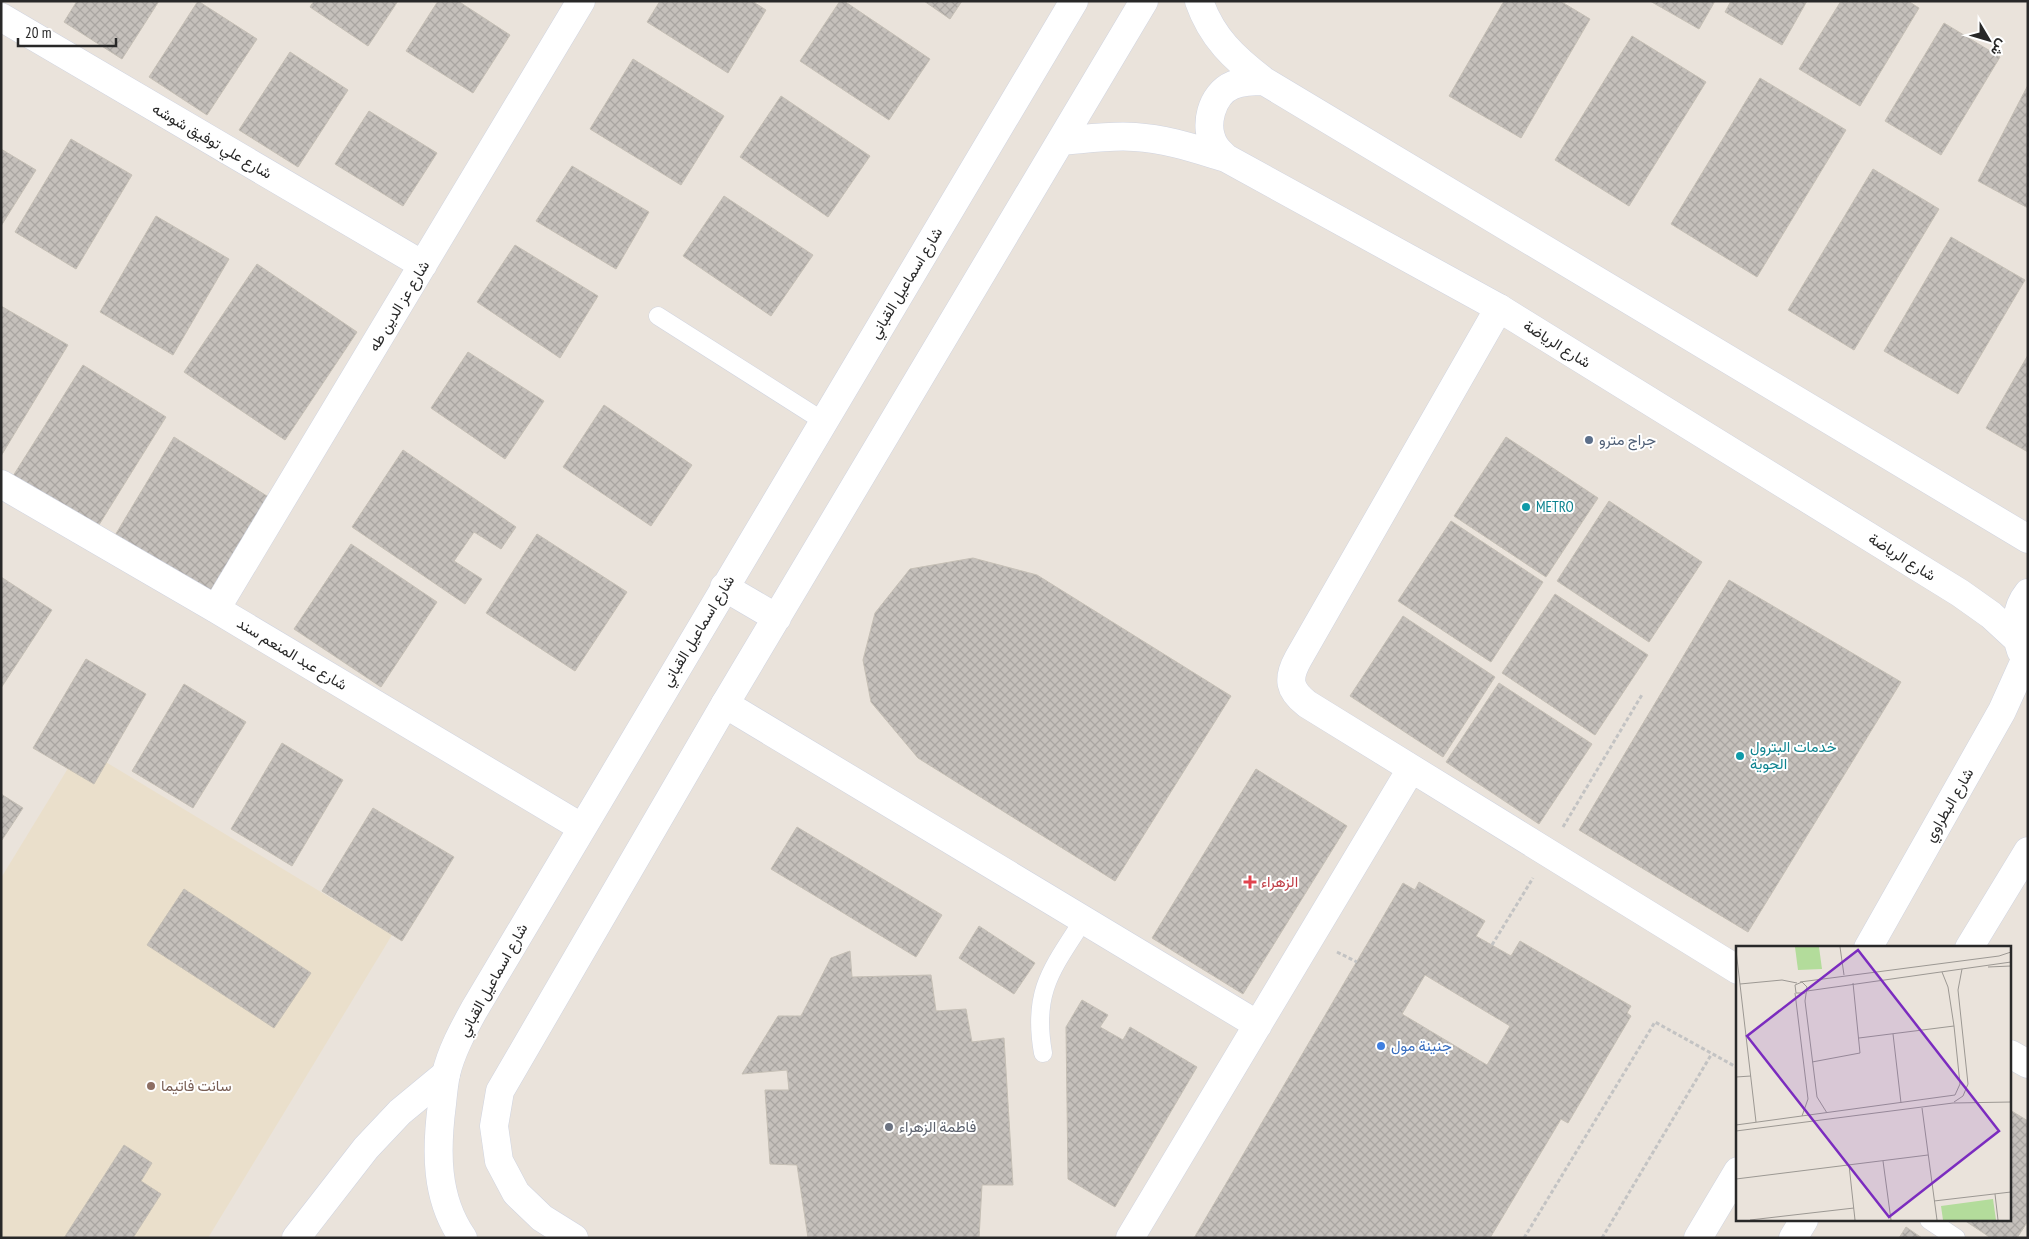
<svg xmlns="http://www.w3.org/2000/svg" width="2029" height="1239" font-family="'PT Sans Narrow',Vazirmatn,sans-serif">
	<style>
		.education { fill: #eadfcb }
		.building { fill: url(#building-cross-hatch); stroke: #c5bfb5; fill-rule: evenodd }
		.lines { fill: none; stroke-linecap: round; stroke-linejoin: round }
		.service-casing { stroke: #d0d4e0; stroke-width: 19 }
		.minor-casing { stroke: #d0d4e0; stroke-width: 29 }
		.tertiary-casing { stroke: #d0d4e0; stroke-width: 29 }
		.path { stroke: #c3c3c3; stroke-width: 3; stroke-dasharray: 4 2.5; stroke-linecap: butt }
		.service { stroke: #fff; stroke-width: 18 }
		.minor { stroke: #fff; stroke-width: 28 }
		.tertiary { stroke: #fff; stroke-width: 28 }
		.service-dot { fill: #5c6f8a; stroke: #fff; stroke-width: 2 }
		.culture-dot { fill: #0f9aa8; stroke: #fff; stroke-width: 2 }
		.health-dot { fill: #e0444e; stroke: #fff; stroke-width: 2 }
		.shop-dot { fill: #3f7fe0; stroke: #fff; stroke-width: 2 }
		.education-dot { fill: #8d6e63; stroke: #fff; stroke-width: 2 }
		.worship-dot { fill: #6b7280; stroke: #fff; stroke-width: 2 }
		.labels { text-anchor: middle; stroke-width: 4; stroke-linejoin: round; paint-order: stroke }
		.street-label { font-size: 15px; fill: #282828; stroke: #fff }
		.service-label { font-size: 15px; fill: #4e5e75; stroke: #fff; text-anchor: start }
		.culture-label { font-size: 15px; fill: #0d838f; stroke: #fff; text-anchor: start }
		.health-label { font-size: 15px; fill: #be3a42; stroke: #fff; text-anchor: start }
		.shop-label { font-size: 15px; fill: #366cbe; stroke: #fff; text-anchor: start }
		.education-label { font-size: 15px; fill: #785e54; stroke: #fff; text-anchor: start }
		.worship-label { font-size: 15px; fill: #5b616d; stroke: #fff; text-anchor: start }
		.inset-road { fill: none; stroke: #9c9893; stroke-width: 1 }
		.view { fill: #7b2cbf; fill-opacity: 0.15; stroke: #7b2cbf; stroke-width: 2.5 }
		.inset-edge { fill: none; stroke: #282828; stroke-width: 2.5 }
	</style>
	<defs>
		<pattern id="building-cross-hatch" width="8" height="8" patternUnits="userSpaceOnUse" patternTransform="scale(1.25)"><rect width="8" height="8" fill="#c5c0bb"/><path d="M0 0l8 8M0 8l8-8" fill="none" stroke="#a9a5a1"/></pattern>
	</defs>
	<rect width="100%" height="100%" fill="#eae3db"/>
	<path class="education" d="M81,747L392,935L208,1238H1V878Z"/>
	<path class="building" d="M77,1H159L122,59L64,22Z
		M198,1L257,39L207,115L149,77Z
		M314,1H398L368,46L310,7Z
		M438,1H458L510,35L473,93L406,51Z
		M660,1H752L766,10L728,73L647,22Z
		M840,1H844L930,59L889,120L800,61Z
		M924,1H962L950,19Z
		M1504,1H1560L1590,19L1521,138L1449,96Z
		M1650,1H1715L1699,29Z
		M1731,1H1807L1782,45L1725,12Z
		M1841,1H1908L1919,8L1860,106L1799,69Z
		M1944,23L2000,57L1941,155L1885,121Z
		M1632,36L1706,82L1629,206L1555,160Z
		M290,52L348,90L298,167L239,130Z
		M633,59L724,116L681,185L590,129Z
		M1760,78L1846,130L1757,277L1671,224Z
		M2028,85V208L1978,181Z
		M781,96L870,156L828,217L740,157Z
		M369,111L437,153L403,206L335,164Z
		M71,139L132,175L76,269L15,232Z
		M1,149L36,170L1,226Z
		M572,166L649,212L616,269L536,221Z
		M1873,169L1939,209L1854,350L1788,310Z
		M724,196L813,255L771,316L683,256Z
		M156,216L229,259L173,355L100,312Z
		M1951,237L2025,280L1958,394L1884,351Z
		M515,245L598,296L560,358L477,302Z
		M257,264L357,332L285,440L184,372Z
		M1,306L68,345L1,456Z
		M468,352L544,401L505,459L431,408Z
		M2028,355V452L1986,428Z
		M83,365L166,417L97,528L13,476Z
		M604,405L692,465L651,526L563,467Z
		M174,437L270,498L210,596L114,537Z
		M1506,437L1598,498L1546,577L1454,516Z
		M403,450L516,527L501,549L474,532L454,561L482,579L465,604L352,527Z
		M1609,501L1702,562L1649,642L1557,581Z
		M1451,521L1543,582L1491,662L1398,601Z
		M537,534L627,592L575,671L486,613Z
		M351,544L437,602L381,687L294,629Z
		M973,558L1037,575L1231,696L1115,881L918,758L871,702L863,660L875,613L910,569Z
		M1,577L52,610L1,688Z
		M1729,580L1901,682L1748,932L1579,830Z
		M1555,594L1648,655L1595,735L1502,673Z
		M1403,616L1495,677L1443,757L1350,696Z
		M86,659L146,694L94,784L33,748Z
		M1499,683L1592,744L1539,824L1446,762Z
		M184,684L246,722L193,808L132,771Z
		M282,743L343,780L292,866L231,829Z
		M1256,769L1347,826L1243,994L1152,938Z
		M1,794L23,808L2,840H1Z
		M373,808L454,857L402,941L322,891Z
		M797,827L942,915L916,957L771,869Z
		M1419,882L1485,921L1476,936L1511,956L1520,941L1631,1006L1627,1013L1631,1016L1568,1123L1561,1119L1490,1238H1194L1403,883L1415,890ZM1425,975L1510,1026L1487,1065L1402,1014Z
		M184,889L311,973L274,1028L147,945Z
		M979,926L1035,963L1014,994L959,958Z
		M850,951L852,977L931,975L936,1011L966,1009L972,1042L1004,1038L1013,1185H982L979,1238H808L797,1165L770,1164L765,1090H789L787,1070L742,1074L778,1016H801L831,958Z
		M1082,1000L1108,1015L1100,1027L1123,1040L1130,1027L1197,1067L1115,1207L1068,1179L1066,1027Z
		M2010,1110L2028,1121V1221L2017,1238H1991L1964,1220H2010Z
		M124,1145L152,1163L141,1181L161,1194L133,1238H64Z
		M1906,1227L1922,1238H1899Z"/>
	<g class="lines">
		<defs>
			<path id="service" d="M658,316L823,421
				M1043,1053C1032,991 1052,969 1084,919
				M1929,1220L1956,1238"/>
			<path id="minor" d="M1,17L423,265
				M1499,308L1298,659C1287,679 1289,690 1307,704L1738,970
				M1,484L216,609L581,827
				M216,609L581,1
				M725,704L1258,1025
				M2010,1054L2028,1064
				M296,1238L366,1148L400,1112L446,1074
				M1130,1238L1411,769"/>
			<path id="tertiary" d="M1199,1C1212,38 1234,58 1264,81L2028,539
				M1061,141C1086,139 1111,135 1135,137C1167,139 1196,149 1226,158L1499,308L1960,593L1991,615L2017,639
				M1226,158C1223,155 1218,151 1215,146C1203,127 1211,94 1233,85C1244,81 1253,81 1264,81
				M724,587L777,618
				M2021,651C2014,631 2015,609 2028,593
				M1868,948L2002,711L2025,660
				M1969,948L2028,851
				M463,1238C435,1198 436,1150 442,1104C443,1094 444,1083 446,1074C451,1052 463,1030 474,1010L1074,1
				M574,1238L542,1218L516,1193L499,1161L494,1126L500,1091L725,704L1144,1
				M1698,1238L1738,1171
				M1793,1238L1804,1220"/>
		</defs>
		<use href="#service" class="service-casing"/>
		<use href="#minor" class="minor-casing"/>
		<use href="#tertiary" class="tertiary-casing"/>
		<path class="path" d="M1563,827L1643,693
			M1492,945L1533,878
			M1337,952L1357,962
			M1524,1238L1655,1022L1738,1068
			M1602,1238L1711,1055"/>
		<use href="#service" class="service"/>
		<use href="#minor" class="minor"/>
		<use href="#tertiary" class="tertiary"/>
	</g>
	<circle class="service-dot" cx="1589" cy="440" r="5"/>
	<g class="culture-dot">
		<circle cx="1526" cy="507" r="5"/>
		<circle cx="1740" cy="756" r="5"/>
	</g>
	<path class="health-dot" d="M1247.5 874.5h5v5h5v5h-5v5h-5v-5h-5v-5h5z"/>
	<circle class="shop-dot" cx="1381" cy="1046" r="5"/>
	<circle class="education-dot" cx="151" cy="1086" r="5"/>
	<circle class="worship-dot" cx="889" cy="1127" r="5"/>
	<g class="labels">
		<g class="street-label">
			<text transform="translate(212 141) rotate(30)" y="5">شارع علي توفيق شوشه</text>
			<text transform="translate(906 283) rotate(-59)" y="5">شارع اسماعيل القباني</text>
			<text transform="translate(399 306) rotate(-59)" y="5">شارع عز الدين طه</text>
			<text transform="translate(1557 344) rotate(32)" y="5">شارع الرياضة</text>
			<text transform="translate(1902 557) rotate(32)" y="5">شارع الرياضة</text>
			<text transform="translate(698 631) rotate(-59)" y="5">شارع اسماعيل القباني</text>
			<text transform="translate(292 654) rotate(31)" y="5">شارع عبد المنعم سند</text>
			<text transform="translate(1949 805) rotate(-60)" y="5">شارع البطراوي</text>
			<text transform="translate(493 980) rotate(-61)" y="5">شارع اسماعيل القباني</text>
		</g>
		<g class="service-label">
			<text x="1599" y="445">جراج مترو</text>
		</g>
		<g class="culture-label">
			<text x="1536" y="512">METRO</text>
			<text x="1750" y="752">خدمات البترول<tspan x="1750" dy="17">الجوية</tspan></text>
		</g>
		<g class="health-label">
			<text x="1261" y="887">الزهراء</text>
		</g>
		<g class="shop-label">
			<text x="1391" y="1051">جنينة مول</text>
		</g>
		<g class="education-label">
			<text x="161" y="1091">سانت فاتيما</text>
		</g>
		<g class="worship-label">
			<text x="899" y="1132">فاطمة الزهراء</text>
		</g>
	</g>
	<g transform="translate(1736 946)">
		<rect width="275" height="275" fill="#eae3db"/>
		<path d="M257,253L260,274H207L205,260Z" fill="#b3dc9b"/>
		<path d="M59,1H83L86,23L62,24Z" fill="#b3dc9b"/>
		<path class="inset-road" d="M104,1L108,29M0,4L20,176M252,21L275,20M64,36L263,10L275,6M4,38L46,34L61,37M71,45L275,16M59,47L72,153L66,170M69,47H60L59,39L66,36L71,41L69,55L81,151L91,167M157,88L165,157M123,92L218,80M76,116L124,107L117,37M0,131L15,130M218,156L227,150L232,138L222,44L226,23M186,162L201,274M0,179L219,149L224,138L218,80L212,41L206,26M0,185L217,157L275,156M147,215L155,274M113,219L119,274M0,233L192,209M259,248L262,274M198,255L275,246M14,274L118,262"/>
		<path class="view" d="M122,4L263,185L153,271L11,90Z"/>
		<rect width="275" height="275" class="inset-edge"/>
	</g>
	<rect width="2029" height="1239" fill="none" stroke="#282828" stroke-width="5"/>
	<g transform="translate(1989 40) rotate(128)" stroke="#ffffff" stroke-width="4" paint-order="stroke">
	<path d="M0-4L9 19L0 12L-9 19Z" fill="#282828"/>
	<text y="-8" font-size="14" font-weight="bold" text-anchor="middle" fill="#282828">ش</text>
	</g>
	<path d="M18 38v8h98v-8" fill="none" stroke="#282828" stroke-width="2.5"/>
	<text x="25" y="38" font-size="15" fill="#282828" stroke="#ffffff" stroke-width="4" paint-order="stroke">20 m</text>
</svg>
